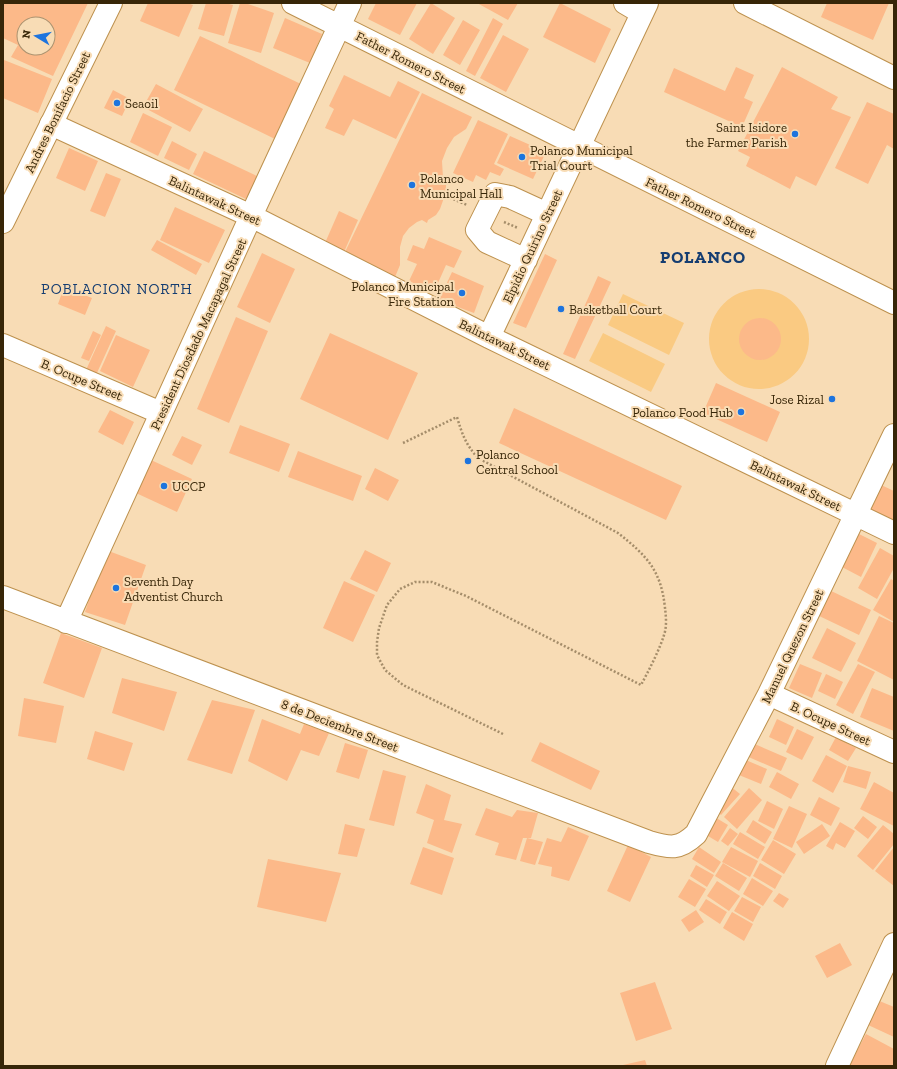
<svg xmlns="http://www.w3.org/2000/svg" width="897" height="1069" font-family="'Zilla Slab',serif">
	<style>
		.green { fill: #faca82 }
		.building { fill: #fcb989; fill-rule: evenodd }
		.lines { fill: none; stroke-linecap: round; stroke-linejoin: round }
		.minor-casing { stroke: #bd914e; stroke-width: 24 }
		.major-casing { stroke: #bd914e; stroke-width: 24 }
		.path { stroke: #a58d6a; stroke-width: 2.5; stroke-dasharray: 2 2; stroke-linecap: butt }
		.minor { stroke: #fff; stroke-width: 22 }
		.major { stroke: #fff; stroke-width: 22 }
		.poi-dot { fill: #1e74de; stroke: #f8dcb5; stroke-width: 1.5 }
		.labels { text-anchor: middle; stroke-width: 4; stroke-linejoin: round; paint-order: stroke }
		.street-label { font-size: 13px; fill: #372608; stroke: #f8dcb5 }
		.poi-label { font-size: 13px; fill: #372608; stroke: #f8dcb5; text-anchor: start }
		.quarter-label { font-size: 15px; letter-spacing: 1px; fill: #153d71; stroke: #f8dcb5 }
		.district-label { font-size: 17px; font-weight: bold; letter-spacing: 1px; fill: #153d71; stroke: #f8dcb5 }
	</style>
	<rect width="100%" height="100%" fill="#f8dcb5"/>
	<path class="green" d="M709 339a50 50 0 1 1 100 0a50 50 0 1 1-100 0Z
		M623,294L684,323L669,355L608,325Z
		M603,333L665,364L651,392L589,361Z"/>
	<path class="building" d="M3,3H88L53,76L11,57L18,45L3,38ZM24,24H48V48H24Z
		M148,3H187L193,5L179,37L140,21Z
		M206,3H225L233,5L224,36L198,29Z
		M240,3H245L274,13L261,53L228,43Z
		M376,3H417L400,35L368,19Z
		M431,3L455,18L433,54L409,39Z
		M477,3H518L508,20Z
		M560,3L611,29L595,63L543,37Z
		M827,3H889L873,40L821,17Z
		M285,18L322,34L310,63L273,48Z
		M493,18L503,24L475,76L466,71Z
		M463,20L480,30L460,65L443,55Z
		M503,35L529,49L506,92L480,78Z
		M200,36L301,84L275,139L174,90Z
		M4,60L52,79L38,113L3,98V63Z
		M736,67L754,75L744,98L753,102L742,127L664,92L674,68L725,91Z
		M782,67L838,97L831,109L851,117L816,186L796,176L790,189L746,166L750,157L738,151Z
		M344,75L390,97L398,81L420,92L396,139L353,119L344,136L325,128L334,109L329,106Z
		M156,84L203,109L190,132L143,107Z
		M113,90L130,99L122,116L104,108Z
		M422,93L472,117L466,129L454,137L447,148L442,161L443,178L448,180L446,183V192L440,209L436,215L428,220L427,223L422,220L417,222L409,228L403,236L400,247V265L395,277L345,252Z
		M867,102L894,114V149L887,145L868,184L835,168Z
		M143,113L172,127L158,156L130,142Z
		M478,120L508,134L494,164L504,169L500,176L490,172L486,180L476,175L473,182L453,173Z
		M510,136L546,152L533,179L497,163Z
		M172,141L197,154L189,170L164,158Z
		M69,148L98,161L85,191L56,178Z
		M204,151L259,177L248,200L193,174Z
		M106,173L121,179L105,217L90,211Z
		M175,207L225,230L209,263L160,240Z
		M339,211L358,220L344,252L325,243Z
		M429,237L462,251L454,268L446,265L434,292L409,281L417,264L407,260L413,245L424,249Z
		M157,240L202,264L196,275L151,250Z
		M262,253L295,269L270,323L237,307Z
		M545,254L557,260L526,328L513,323Z
		M452,272L484,286L474,313L439,300Z
		M598,276L611,282L575,359L563,354Z
		M64,287L92,298L85,315L58,304Z
		M236,317L268,331L229,423L197,409Z
		M739 339a21 21 0 1 1 42 0a21 21 0 1 1-42 0Z
		M106,326L116,331L96,375L86,370Z
		M93,331L101,335L89,361L81,358Z
		M330,333L418,373L388,440L300,399Z
		M116,335L150,350L133,387L100,371Z
		M716,383L780,412L767,442L703,413Z
		M514,408L682,486L666,520L499,443Z
		M110,410L134,422L123,445L98,432Z
		M240,425L290,444L279,472L229,453Z
		M182,436L202,445L192,465L172,455Z
		M298,451L362,476L353,501L288,477Z
		M151,460L192,479L177,512L136,493Z
		M375,468L399,480L388,501L365,489Z
		M879,484L894,491V529L865,516Z
		M859,534L877,543L861,577L842,567Z
		M880,548L894,556V568L877,599L858,588Z
		M106,550L146,565L125,625L85,612Z
		M365,550L391,563L377,592L350,579Z
		M891,579L894,581V622L873,610Z
		M344,581L375,595L353,642L323,628Z
		M827,589L871,610L859,635L815,614Z
		M879,616L894,623V680L857,661Z
		M827,628L856,643L841,672L812,658Z
		M61,633L102,648L84,698L43,683Z
		M800,664L822,673L812,698L789,688Z
		M858,664L875,672L853,714L836,705Z
		M826,674L843,682L835,699L818,691Z
		M122,678L177,692L164,731L112,713Z
		M872,688L894,697V731L860,717Z
		M24,698L64,706L56,743L18,736Z
		M212,700L255,710L232,774L187,760Z
		M262,719L300,734L304,724L329,733L319,756L301,750L287,781L248,761Z
		M777,719L794,727L786,745L769,737Z
		M797,729L814,737L802,760L786,752Z
		M95,731L133,743L124,771L87,759Z
		M836,737L856,748L848,761L829,750Z
		M540,742L600,771L591,790L531,761Z
		M750,742L787,758L781,771L744,755Z
		M345,743L368,750L359,779L336,772Z
		M826,755L847,766L833,793L812,781Z
		M741,758L767,769L761,784L734,773Z
		M848,766L871,772L866,789L843,782Z
		M383,770L406,776L394,826L369,820Z
		M777,772L799,784L791,799L769,787Z
		M874,782L894,793V826L860,809Z
		M426,784L451,795L444,820L462,824L452,853L427,843L434,820L416,813Z
		M730,786L740,794L721,815L712,807Z
		M749,788L762,800L737,829L724,817Z
		M819,797L840,808L831,826L810,815Z
		M767,801L783,809L774,829L758,821Z
		M789,806L807,814L792,848L773,839Z
		M486,808L512,817L517,810L538,813L531,838H527L543,842L535,865L520,861L527,838H523L516,860L495,855L499,843L475,835Z
		M713,816L728,825L718,842L703,833Z
		M863,816L877,827L868,839L854,828Z
		M753,820L772,832L765,844L746,832Z
		M840,822L855,831L845,848L836,843L833,850L826,846Z
		M345,824L365,829L357,857L338,854Z
		M822,824L830,836L804,854L796,842Z
		M883,825L894,834V844L873,870L857,856Z
		M568,827L589,836L569,881L551,876L552,867L538,864L547,838L561,842Z
		M730,828L738,834L728,846L721,841Z
		M740,832L765,847L758,859L733,844Z
		M773,840L796,854L784,874L761,860Z
		M628,845L651,857L630,902L607,891Z
		M423,847L454,858L442,895L410,884Z
		M699,847L721,862L714,873L692,859Z
		M731,847L758,861L750,877L722,862Z
		M894,847V886L875,871Z
		M268,859L341,873L326,922L257,907Z
		M723,863L747,878L739,891L715,876Z
		M760,863L782,876L775,889L753,876Z
		M696,865L714,875L707,887L690,876Z
		M752,878L773,891L763,906L743,894Z
		M689,879L706,889L695,907L678,897Z
		M717,881L740,896L729,911L707,896Z
		M779,893L789,899L783,908L773,901Z
		M742,897L761,907L753,922L734,911Z
		M706,899L727,912L720,924L699,910Z
		M696,910L704,922L689,932L681,920Z
		M732,912L753,924L744,941L723,928Z
		M840,943L852,965L827,978L815,956Z
		M655,982L672,1029L636,1041L620,993Z
		M877,1000L894,1007V1037L866,1024Z
		M866,1034L894,1049V1066H849Z
		M645,1060L647,1066H623V1065Z"/>
	<g class="lines">
		<defs>
			<path id="minor" d="M293,3L894,303
				M625,3L642,13
				M51,124L251,216L489,337L894,533
				M526,260L487,242L477,230L495,194L510,197L547,214
				M489,337L647,3
				M3,345L161,413
				M3,597L649,842C670,848 679,850 696,834L769,694L894,435
				M66,622L251,216L350,3
				M769,694L894,752
				M837,1066L894,944"/>
			<path id="major" d="M745,3L894,78
				M3,222L111,3"/>
		</defs>
		<use href="#minor" class="minor-casing"/>
		<use href="#major" class="major-casing"/>
		<path class="path" d="M446,196L467,205
			M504,222L518,228
			M403,443L457,417C462,434 466,445 478,458L618,533C647,556 661,570 665,608C666,616 667,627 664,635C659,651 649,670 641,685L466,596L432,582H415L400,589L387,605L379,628L377,642V655L385,670L403,685L503,734"/>
		<use href="#minor" class="minor"/>
		<use href="#major" class="major"/>
	</g>
	<g class="poi-dot">
		<circle cx="117" cy="103" r="4"/>
		<circle cx="795" cy="134" r="4"/>
		<circle cx="522" cy="157" r="4"/>
		<circle cx="412" cy="185" r="4"/>
		<circle cx="462" cy="293" r="4"/>
		<circle cx="561" cy="309" r="4"/>
		<circle cx="832" cy="399" r="4"/>
		<circle cx="741" cy="412" r="4"/>
		<circle cx="468" cy="461" r="4"/>
		<circle cx="164" cy="486" r="4"/>
		<circle cx="116" cy="588" r="4"/>
	</g>
	<g class="labels">
		<g class="street-label">
			<text transform="translate(411 62) rotate(27)" y="5">Father Romero Street</text>
			<text transform="translate(57 112) rotate(-64)" y="5">Andres Bonifacio Street</text>
			<text transform="translate(215 200) rotate(25)" y="5">Balintawak Street</text>
			<text transform="translate(701 207) rotate(26)" y="5">Father Romero Street</text>
			<text transform="translate(532 246) rotate(-65)" y="5">Elpidio Quirino Street</text>
			<text transform="translate(198 334) rotate(-65)" y="5">President Diosdado Macapagal Street</text>
			<text transform="translate(505 344) rotate(26)" y="5">Balintawak Street</text>
			<text transform="translate(82 379) rotate(23)" y="5">B. Ocupe Street</text>
			<text transform="translate(796 485) rotate(26)" y="5">Balintawak Street</text>
			<text transform="translate(792 646) rotate(-64)" y="5">Manuel Quezon Street</text>
			<text transform="translate(831 723) rotate(25)" y="5">B. Ocupe Street</text>
			<text transform="translate(340 725) rotate(21)" y="5">8 de Deciembre Street</text>
		</g>
		<g class="poi-label">
			<text x="125" y="108">Seaoil</text>
			<text x="787" y="132" text-anchor="end">Saint Isidore<tspan x="787" dy="15">the Farmer Parish</tspan></text>
			<text x="530" y="155">Polanco Municipal<tspan x="530" dy="15">Trial Court</tspan></text>
			<text x="420" y="183">Polanco<tspan x="420" dy="15">Municipal Hall</tspan></text>
			<text x="454" y="291" text-anchor="end">Polanco Municipal<tspan x="454" dy="15">Fire Station</tspan></text>
			<text x="569" y="314">Basketball Court</text>
			<text x="824" y="404" text-anchor="end">Jose Rizal</text>
			<text x="733" y="417" text-anchor="end">Polanco Food Hub</text>
			<text x="476" y="459">Polanco<tspan x="476" dy="15">Central School</tspan></text>
			<text x="172" y="491">UCCP</text>
			<text x="124" y="586">Seventh Day<tspan x="124" dy="15">Adventist Church</tspan></text>
		</g>
		<g class="quarter-label">
			<text x="117" y="294">POBLACION NORTH</text>
		</g>
		<g class="district-label">
			<text x="703" y="263">POLANCO</text>
		</g>
	</g>
	<rect width="897" height="1069" fill="none" stroke="#372608" stroke-width="8"/>
	<g transform="translate(36 36) rotate(280)"><circle r="19" fill="#f8dcb5" stroke="#ab9370"/>
	<path d="M0-3L7 15L0 10L-7 15Z" fill="#1e74de"/>
	<text y="-6" font-size="11" font-weight="bold" text-anchor="middle" fill="#372608">N</text>
	</g>
</svg>
